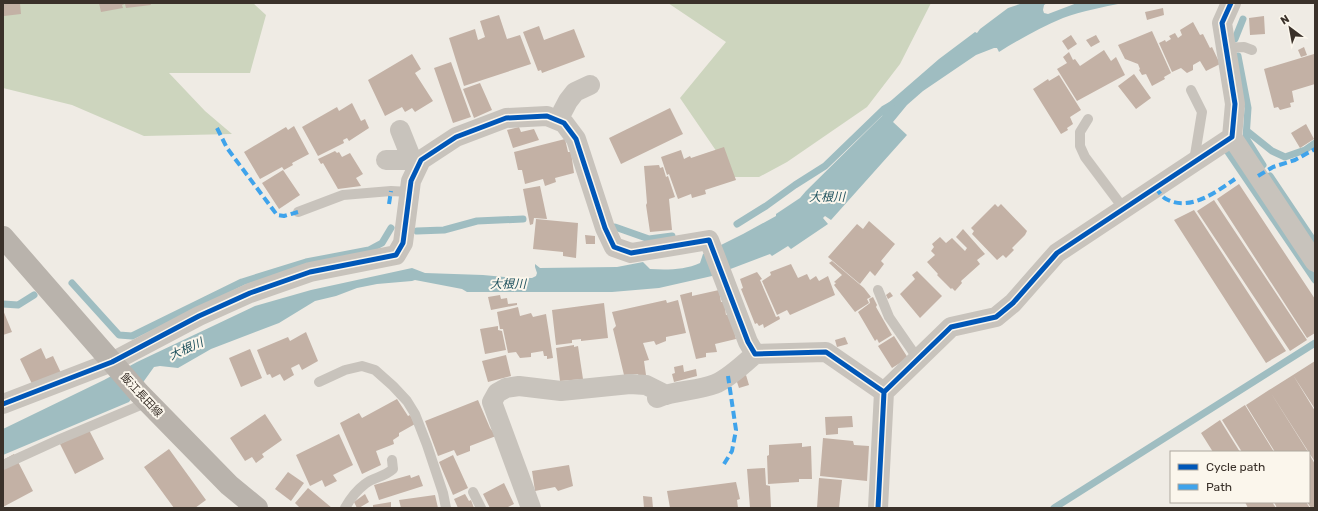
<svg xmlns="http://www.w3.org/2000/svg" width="1318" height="511" font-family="Rubik,'Noto Sans JP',sans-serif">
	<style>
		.green { fill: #cdd5be }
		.water { fill: #9fbdc1 }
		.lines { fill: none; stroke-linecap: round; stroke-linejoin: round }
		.stream { stroke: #9fbdc1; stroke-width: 7 }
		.building { fill: #c3b1a5 }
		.service { stroke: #c8c3bc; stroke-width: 10 }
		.minor { stroke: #c8c3bc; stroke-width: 20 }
		.secondary { stroke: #b9b3ac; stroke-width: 22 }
		.quiet { stroke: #3fa3eb; stroke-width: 4; stroke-dasharray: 8 4; stroke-linecap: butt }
		.cycleway-casing { stroke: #fbf6ec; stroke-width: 8 }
		.cycleway { stroke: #0057b8; stroke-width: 5 }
		.labels { text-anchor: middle; stroke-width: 4; stroke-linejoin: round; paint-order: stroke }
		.street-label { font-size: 11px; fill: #3a312a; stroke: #fbf6ec }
		.water-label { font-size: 12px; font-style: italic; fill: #1e515d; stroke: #fbf6ec }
	</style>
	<rect width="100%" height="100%" fill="#efebe4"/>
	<path class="green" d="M3,3H253L266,15L250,73H169L205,111L232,134L144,136L72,105L3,88Z
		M668,3H931L900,64L867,107L787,162L759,177H734L680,98L726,42Z"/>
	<path class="water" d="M1023,3H1047L1044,5L1043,10L1044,13L1048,14L1077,3H1123C1103,7 1082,11 1063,18C1041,27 1020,39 999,52L997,48H994L976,55L923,91L907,105L893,122L907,135L831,220L825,216L823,218L828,224L791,249L788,246L772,256L770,254L712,276L659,288L612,292H467L462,289L415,280L412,281L377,284L357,288L336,296L315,301L279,323L211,349L178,368L160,366L154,367L129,402L3,455V429L104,380L137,362L255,306L311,290L412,268L425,273L483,275L515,278H532L536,276L537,273L535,267V264L540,268L617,267L643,262L650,269C666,270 685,270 700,263L703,254L743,234L776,216V214L800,198L806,191L882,116L886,105L939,59L975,32L977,33L980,29L1008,8Z"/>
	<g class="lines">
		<path class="stream" d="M1235,39L1243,19
			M1238,56L1248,108L1246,138L1263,165
			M1247,131L1272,151L1285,157L1305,150L1315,143
			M1228,152L1315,280
			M1270,176L1315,243
			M737,224L766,206L795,185L825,166L884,109L891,105
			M615,227L649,239L672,236
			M417,231L444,230L477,221L523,219
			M72,283L119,335L132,336L242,282L306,262L369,250L382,243L391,228
			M3,304L18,305L34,295
			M1054,508L1315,343"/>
	</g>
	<path class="building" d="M3,3H20L21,14L4,16Z
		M99,3H150L151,5L126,8L125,4L122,5L123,8L101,12Z
		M1163,8L1164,15L1147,20L1145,12Z
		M499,15L507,39L520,35L531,64L464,86L449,38L475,29L478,40L485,37L480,21Z
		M1264,16L1265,34L1250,35L1249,18Z
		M1193,22L1200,35L1203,34L1210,48L1212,47L1220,64L1206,71L1200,61L1193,65V70L1187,73L1181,68L1172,72L1159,43L1165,40L1166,42L1171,39L1169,36L1175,33L1178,38L1182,35L1180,30Z
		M539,26L544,40L574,29L585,57L542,73L541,70L538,71L523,32Z
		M1152,31L1171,73L1164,77L1165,79L1152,86L1146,74L1142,75L1139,70L1140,69L1138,64L1125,59L1118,45Z
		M1071,35L1077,44L1068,50L1062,41Z
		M1096,35L1100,42L1091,47L1086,40Z
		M1304,47L1307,55L1301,57L1298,50Z
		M1104,50L1111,61L1116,57L1125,75L1077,101L1057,69L1067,63L1063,57L1069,52L1073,60L1075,59L1080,66Z
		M412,54L421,69L415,73L433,101L415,112L412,108L405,112L402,107L385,116L368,80Z
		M1314,54L1315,84L1292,91L1294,102L1290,103L1291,107L1280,110L1278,107L1274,108L1264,69Z
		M451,62L471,117L453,123L434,68Z
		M1134,74L1151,98L1136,109L1118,86Z
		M1059,75L1081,110L1070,117L1073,124L1067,128L1068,130L1061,134L1033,89L1048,79L1049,81Z
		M480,83L492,110L474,118L463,89Z
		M352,103L361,121L365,119L369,128L349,141L347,138L343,140L344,143L318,156L302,127L337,107L339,111Z
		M670,108L683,134L621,164L609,138Z
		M1306,124L1314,139L1300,148L1291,133Z
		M294,126L309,154L292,163L293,165L284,170L282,167L260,179L244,152L286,127L288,130Z
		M519,127L521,132L534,129L539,140L513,148L507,130Z
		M565,139L568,152H571L574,173L555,178L556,182L545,186L543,179L525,184L522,170H518L514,152Z
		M724,147L736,180L705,190L706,194L692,198L691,194L678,199L669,174L667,175L661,157L681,150L684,159L690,156L691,158Z
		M335,151L337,153L339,152L342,157L350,153L363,174L356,178L361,186L338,189L323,163L321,164L318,159Z
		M659,165L660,168L663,167L666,177L668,176L675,197L669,199L672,230L650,232L646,205L647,203L644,166Z
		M283,170L300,195L279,209L262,183Z
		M1239,184L1315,299V333L1307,338L1217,199Z
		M540,186L547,219L534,218L533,224L530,225L523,189Z
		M1214,200L1307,340L1290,351L1197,211Z
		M995,204L998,207L1001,204L1027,231L1025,235L1012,248L1014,250L1006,258L1003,255L997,260L972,234L974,231L971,228Z
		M1194,210L1286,351L1266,363L1174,220Z
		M536,219L578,223L576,258L563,256V252L533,249Z
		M869,221L895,244L881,261L884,264L875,276L870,271L860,284L828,257L857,224L863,229Z
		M963,229L985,254L977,260L980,264L961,281L962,283L955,291L952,288L951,289L937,275L938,274L927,262L935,255L931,251L934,247L932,244L940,237L946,243L952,238L965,251L967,248L956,237Z
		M585,235L595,236V244H586Z
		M832,261L864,288L871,297L867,299L869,303L855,312L834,285L836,283L834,282L842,275L829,263Z
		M791,264L798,278L807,274L810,280L816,276L819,281L828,276L835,295L790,315L787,310L777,315L762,281L771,275L770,272Z
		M917,271L942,296L920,318L900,294L915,279L912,275Z
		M757,272L762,279L760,280L776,317L779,316L780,319L764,328L763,324L759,326L757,323L755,324L741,289L743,288L740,279Z
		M719,290L721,302H724L726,315L730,314L736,339L715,344L717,352L706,353V357L696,359L680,295L692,292V296Z
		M890,292L893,296L888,299L886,295Z
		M500,295L501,299L507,298L508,304L517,303V305L491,310L488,297Z
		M873,297L877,305L876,307L892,335L879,343L877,339L875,341L858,312L870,303L869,299Z
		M666,300L667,303L678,300L686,333L666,337V341L656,345L654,341L643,343L649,360L644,361L646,375L639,377L638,374L624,375L613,329L616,326L612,312Z
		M604,303L608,338L581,341V339L572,340V343L556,345L552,310Z
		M518,307L520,316L531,313L533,317L546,314L553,358L547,359V356H544L543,351L531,353V357L520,358L516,352L508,353L503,329H500L497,312Z
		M3,310L12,332L3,335Z
		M498,326V330L502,331L506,350L485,354L480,329Z
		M306,332L318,361L302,370L299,364L291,368L294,375L284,381L280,374L272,378L270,374L267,375L257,350L288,337L290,341Z
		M894,336L908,358L892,368L878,346Z
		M845,337L848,344L837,347L835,340Z
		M574,345V347L578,346L583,379L560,381L556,348Z
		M41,348L46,359L53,356L62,375L34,388L20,359Z
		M250,349L262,378L241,387L229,358Z
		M506,355L511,376L488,382L482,361Z
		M1315,361V409L1293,375Z
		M683,365L684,372L696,369L697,376L674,382L672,374L675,373L674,367Z
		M746,375L749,385L739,388L736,379Z
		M1293,375L1315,411V462L1269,390Z
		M1269,390L1308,452H1275L1246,405Z
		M397,399L408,416L410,415L415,424L399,433V436L393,440L394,444L376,451L381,465L362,474L340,423L359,413L362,418Z
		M478,400L490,428L496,436L470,446V451L457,456L454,450L438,456L425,421Z
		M1245,405L1274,452H1242L1222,420Z
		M265,414L282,440L262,454L264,457L256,463L252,457L245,461L230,438Z
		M852,416L853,427L838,428V434L826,435L825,417Z
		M1220,420L1240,452H1213L1201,433Z
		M89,430L104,459L75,474L60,444Z
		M339,434L353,465L333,475L337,481L325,487L322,480L310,486L296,455Z
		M823,438L853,441L854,445L869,446L867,481L820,476Z
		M802,443V447L811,446L812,479H799V482L768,484L767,456L769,455V445Z
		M169,449L206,500L195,508H174L144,467Z
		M14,454L33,491L3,507V460Z
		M1309,454L1315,464V508H1311L1307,502H1309Z
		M453,455L468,488L453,495L439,462Z
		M569,465L573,486L558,491L555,487L535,491L532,471Z
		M765,468L766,485L770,486L771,508H750L747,469Z
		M288,472L304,483L291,501L275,489Z
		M410,475L411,478L419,475L423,486L379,500L374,485Z
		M819,478L842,480L839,508H817Z
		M736,482L740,499L737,500L738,508H670L667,491Z
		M504,483L514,504L506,508H490L483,494Z
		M308,488L332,508H300L295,503Z
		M365,494L369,502L359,508H357L354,502Z
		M465,494L469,501L471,500L474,508H458L454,499Z
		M435,495L438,508H401L399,500Z
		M643,496L652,497L653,508H644Z
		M391,502V508H373V505Z
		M1245,502H1272L1276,508H1248Z
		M1274,502H1306L1310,508H1277Z"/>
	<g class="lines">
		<path class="service" d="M1226,48L1244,47L1252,50
			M1191,90L1202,112L1194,161
			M1088,119L1080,132V146L1085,157L1124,209
			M298,212L343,195L391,191L410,192
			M878,290L889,317L918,359
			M319,382L345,370L362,366L375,370L393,386L407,401L415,414L427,445L443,493L446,508
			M3,465L60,439L148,402
			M473,492L481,508
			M345,508C350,499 357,490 365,484C373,477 383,478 393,469L392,460"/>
		<path class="minor" d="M558,120L568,101L575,92L590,85
			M400,130L412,160
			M1232,137L1315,262
			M386,160H421
			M657,398C676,390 697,391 715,384C728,379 745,363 755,354
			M3,404L112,362L199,316L250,293L310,272L396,255L403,243L411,181L421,160L456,137L506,118L547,116L564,123L576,139L605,228L614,247L631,253L709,240L748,342L755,354L826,352L884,392
			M531,508L492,402L497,393L506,388L519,386L561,391L630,384L646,385L666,395
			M878,508L884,392L951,327L996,317L1013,303L1057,253L1232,137L1235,104L1222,23L1231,3"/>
		<path class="secondary" d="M3,237L139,393L229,485L257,508"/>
		<path class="quiet" d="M217,128L227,148L277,215L284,216L298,212
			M1258,176L1273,167L1295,160L1315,149
			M1155,188C1159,191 1162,197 1166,199C1190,212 1216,192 1235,179
			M389,204L391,191
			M724,464L732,451L736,430L728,376"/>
		<defs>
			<path id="cycleway" d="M3,404L112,362L199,316L250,293L310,272L396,255L403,243L411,181L421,160L456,137L506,118L547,116L564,123L576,139L605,228L614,247L631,253L709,240L748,342L755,354L826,352L884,392
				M878,508L884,392L951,327L996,317L1013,303L1057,253L1232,137L1235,104L1222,23L1231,3"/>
		</defs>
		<use href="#cycleway" class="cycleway-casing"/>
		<use href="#cycleway" class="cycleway"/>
	</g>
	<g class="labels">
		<g class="street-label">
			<text transform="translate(142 395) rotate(47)" y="4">飯江長田線</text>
		</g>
		<g class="water-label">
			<text x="827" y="201">大根川</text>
			<text x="508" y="288">大根川</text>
			<text transform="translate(186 349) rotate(-24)" y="4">大根川</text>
		</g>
	</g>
	<rect width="1318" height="511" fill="none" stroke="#3a312a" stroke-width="8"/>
	<rect x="1170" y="451" width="140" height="52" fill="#fbf6ec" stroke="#aea79e"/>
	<rect x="1178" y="464" width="20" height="6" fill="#0057b8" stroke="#aea79e"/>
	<text x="1206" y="471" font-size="12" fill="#3a312a">Cycle path</text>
	<rect x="1178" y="484" width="20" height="6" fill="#3fa3eb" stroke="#aea79e"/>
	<text x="1206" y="491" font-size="12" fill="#3a312a">Path</text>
	<g transform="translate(1290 28) rotate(328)" stroke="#fbf6ec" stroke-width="3" paint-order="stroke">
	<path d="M0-3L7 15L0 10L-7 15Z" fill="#3a312a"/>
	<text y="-6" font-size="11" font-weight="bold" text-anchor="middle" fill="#3a312a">N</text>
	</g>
</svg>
